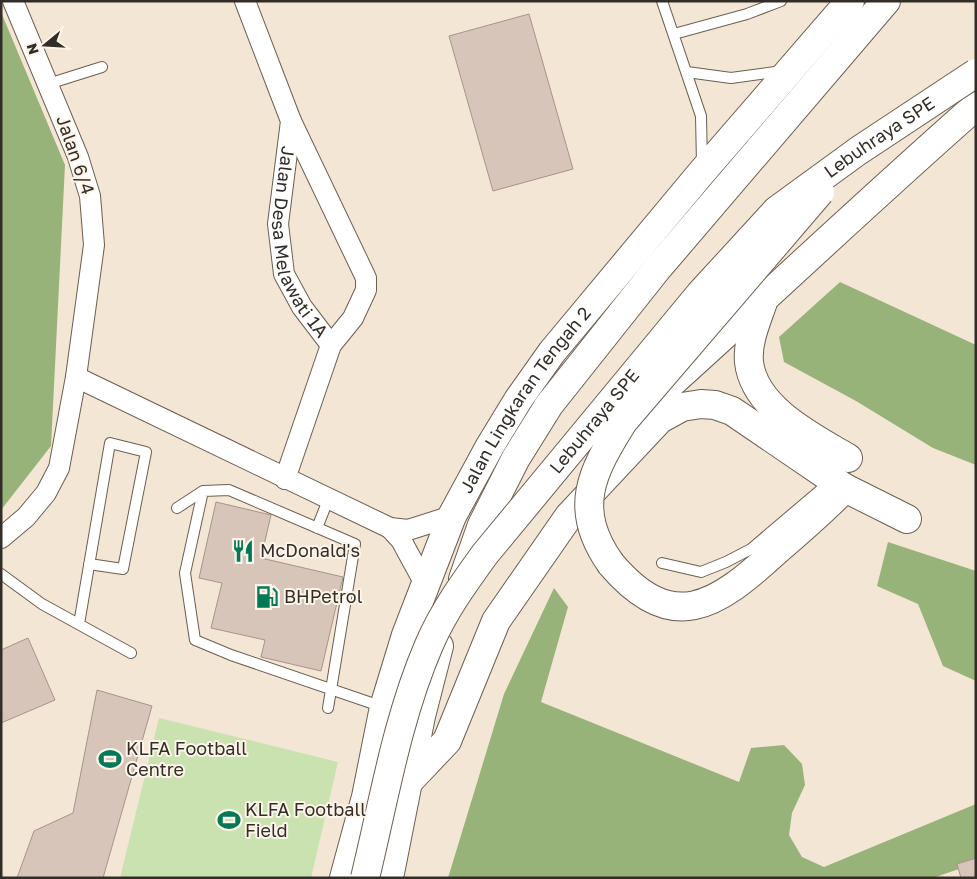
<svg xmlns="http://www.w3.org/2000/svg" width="977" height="879" font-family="'Golos Text',sans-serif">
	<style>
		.green { fill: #c9e2b0 }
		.forest { fill: #97b379 }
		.building { fill: #d8c5b9; stroke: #a69489 }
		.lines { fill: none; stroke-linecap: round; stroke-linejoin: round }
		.lane-casing { stroke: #6b5f51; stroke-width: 12 }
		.street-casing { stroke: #6b5f51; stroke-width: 22 }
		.highway-casing { stroke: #6b5f51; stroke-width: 30 }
		.lane { stroke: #fff; stroke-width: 10 }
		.street { stroke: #fff; stroke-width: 20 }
		.highway { stroke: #fff; stroke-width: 28 }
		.highway-bridge-casing { stroke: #6b5f51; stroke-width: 30; stroke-linecap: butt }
		.highway-bridge { stroke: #fff; stroke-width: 28 }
		.labels { text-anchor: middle; stroke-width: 4; stroke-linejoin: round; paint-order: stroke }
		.street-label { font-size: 18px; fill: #322d27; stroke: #fdf4ea }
		.poi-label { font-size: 18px; fill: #322d27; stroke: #fdf4ea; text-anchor: start }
	</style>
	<rect width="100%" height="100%" fill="#f4e6d5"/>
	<path class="green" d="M159,718L338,762L311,878H120Z"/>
	<path class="forest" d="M1,12L65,165L51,446L1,510Z
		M840,282L976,345V465L933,448L856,401L784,362L779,337Z
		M888,542L976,571V681L943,666L918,604L877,586Z
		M554,588L568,607L541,702L739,782L751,748L784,745L802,764L805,785L792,813L789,835L802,857L824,867L976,804V863L933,878H448L504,694Z"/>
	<path class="building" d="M529,14L573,169L493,191L449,36Z
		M216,502L271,515L261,558L343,577L321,671L261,657L265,640L211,628L222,583L199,578Z
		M28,638L55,700L1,723V650Z
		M97,690L152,706L103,878H17L34,831L73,813Z
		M976,858V878H961L957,864Z"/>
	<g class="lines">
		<defs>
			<path id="lane" d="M662,1L701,116L702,164
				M674,34L747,14L781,1
				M687,72L731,78L782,71
				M48,84L102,67
				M203,491L185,573L195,640L231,655L383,707
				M177,508L203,491L229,490L355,544L328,708
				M317,528L328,500
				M662,563L701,572L726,562L751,549L831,481
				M1,574L42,604L131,653
				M79,624L110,443L146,452L123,569L89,564"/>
			<g id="street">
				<path id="s1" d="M245,1L291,121L278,224L284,274L302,307L331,345"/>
				<path d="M76,377L390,528L408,530L452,516"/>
				<path d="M285,479L331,345L353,318L366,290V278L291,121"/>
				<path d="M390,528L401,540L425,584"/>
				<path d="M1,538L26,517L46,493L59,468L76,377L94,245L90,196L78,157L13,1"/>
			</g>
			<g id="highway">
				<path d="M763,302C757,320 747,342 749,362C754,408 812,437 848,458"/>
				<path d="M657,396C764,300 868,201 976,106"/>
				<path d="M611,564C672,636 716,606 774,553C798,532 823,511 845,488"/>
				<path d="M463,579L482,525L516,458L549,405L657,269L886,1"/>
				<path d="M410,780L447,741L496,621L569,516L660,419L682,407L701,404L715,405L732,411L845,488L907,519"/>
				<path id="s2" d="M344,878L366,797L384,707L406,635L452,516L490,446L518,400L552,352L702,172L850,1"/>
				<path d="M389,878L421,716L439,646"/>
			</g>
		</defs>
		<use href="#lane" class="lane-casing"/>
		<use href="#street" class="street-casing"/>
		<use href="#highway" class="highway-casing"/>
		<use href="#lane" class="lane"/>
		<use href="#street" class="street"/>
		<use href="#highway" class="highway"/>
		<defs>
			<g id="highway-bridge">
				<path d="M611,564C572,509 591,473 623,422L820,192"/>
				<path id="s3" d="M365,878C384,800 397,719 429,645C443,612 464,583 485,554L700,294L777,210L858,151L976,73"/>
			</g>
		</defs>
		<use href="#highway-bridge" class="highway-bridge-casing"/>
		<use href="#highway-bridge" class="highway-bridge"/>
	</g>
	<defs>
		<symbol id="restaurant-bare" viewBox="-9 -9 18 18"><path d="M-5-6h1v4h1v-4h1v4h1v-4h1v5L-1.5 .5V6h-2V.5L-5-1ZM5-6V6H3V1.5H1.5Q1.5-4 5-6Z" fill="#017956" stroke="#fdf4ea" stroke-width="2.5" paint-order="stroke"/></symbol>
		<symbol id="fuel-bare" viewBox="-9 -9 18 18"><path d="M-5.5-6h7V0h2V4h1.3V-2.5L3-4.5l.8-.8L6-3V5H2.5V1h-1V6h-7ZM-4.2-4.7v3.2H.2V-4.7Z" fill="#017956" stroke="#fdf4ea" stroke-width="2.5" paint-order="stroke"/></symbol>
		<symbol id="stadium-bare" viewBox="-9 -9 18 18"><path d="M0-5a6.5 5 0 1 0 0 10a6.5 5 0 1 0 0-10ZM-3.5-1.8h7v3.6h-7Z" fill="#017956" stroke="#fdf4ea" stroke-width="2.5" paint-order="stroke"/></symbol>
	</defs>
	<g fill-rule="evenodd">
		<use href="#restaurant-bare" x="227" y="535" width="32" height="32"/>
		<use href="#fuel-bare" x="251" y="581" width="32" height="32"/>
		<use href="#stadium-bare" x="94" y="743" width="32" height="32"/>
		<use href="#stadium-bare" x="213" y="804" width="32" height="32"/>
	</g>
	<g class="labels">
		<g class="street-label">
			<text dy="6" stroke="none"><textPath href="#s3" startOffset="926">Lebuhraya SPE</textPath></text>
			<text transform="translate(75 155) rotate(71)" y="6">Jalan 6/4</text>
			<text dy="6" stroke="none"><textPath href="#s1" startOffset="255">Jalan Desa Melawati 1A</textPath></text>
			<text dy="6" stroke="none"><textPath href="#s2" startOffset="516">Jalan Lingkaran Tengah 2</textPath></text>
			<text dy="6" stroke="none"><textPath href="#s3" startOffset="521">Lebuhraya SPE</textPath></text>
		</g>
		<g class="poi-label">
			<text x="260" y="557">McDonald's</text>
			<text x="284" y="603">BHPetrol</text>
			<text x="126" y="755">KLFA Football<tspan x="126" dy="21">Centre</tspan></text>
			<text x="245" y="816">KLFA Football<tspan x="245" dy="21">Field</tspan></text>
		</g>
	</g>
	<rect width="977" height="879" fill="none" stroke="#322d27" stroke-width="5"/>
	<g transform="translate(45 45) rotate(252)" stroke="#fdf4ea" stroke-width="4" paint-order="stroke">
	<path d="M0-4L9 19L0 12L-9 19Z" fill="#322d27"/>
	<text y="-8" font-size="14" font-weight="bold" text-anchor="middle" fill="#322d27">N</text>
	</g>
</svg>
